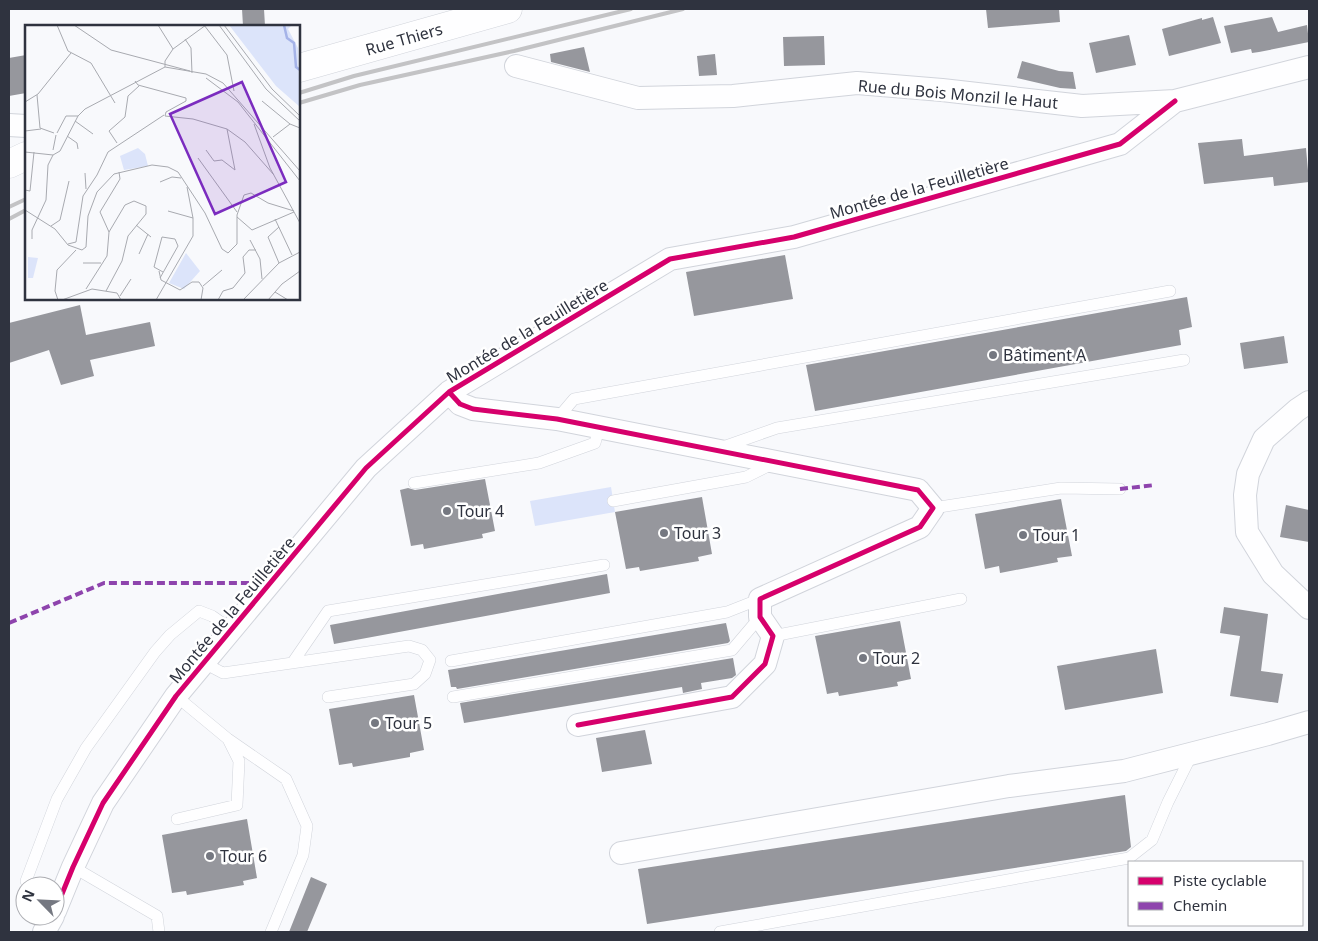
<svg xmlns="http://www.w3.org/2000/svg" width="1318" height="941" font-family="'Noto Sans',sans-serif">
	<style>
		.green { fill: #dce4fa }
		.building { fill: #96979d }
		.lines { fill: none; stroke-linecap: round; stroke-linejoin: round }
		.lane-casing { stroke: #d1d4db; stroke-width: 12 }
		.street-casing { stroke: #d1d4db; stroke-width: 24 }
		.secondary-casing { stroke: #d1d4db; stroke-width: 29 }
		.lane { stroke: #fefeff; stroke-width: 11 }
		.street { stroke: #fefeff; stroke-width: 22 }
		.secondary { stroke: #fefeff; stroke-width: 28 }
		.rail { stroke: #c3c3c5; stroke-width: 4 }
		.quiet { stroke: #8e44ad; stroke-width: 4; stroke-dasharray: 8 4; stroke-linecap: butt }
		.cycleway-casing { stroke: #fff; stroke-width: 8 }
		.cycleway { stroke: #d6006c; stroke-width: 5 }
		.poi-dot { fill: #757881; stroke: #fff; stroke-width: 2 }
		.labels { text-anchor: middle; stroke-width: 5; stroke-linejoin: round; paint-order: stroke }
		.street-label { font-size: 16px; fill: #2f333f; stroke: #fff }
		.poi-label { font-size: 16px; fill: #2f333f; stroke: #fff; text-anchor: start }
		.inset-river { fill: none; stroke: #a5b3e8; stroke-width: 2.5 }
		.inset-road { fill: none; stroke: #a8aab0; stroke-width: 1 }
		.view { fill: #7b2cbf; fill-opacity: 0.15; stroke: #7b2cbf; stroke-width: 2.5 }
		.inset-edge { fill: none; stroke: #2f333f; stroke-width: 2.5 }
	</style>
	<rect width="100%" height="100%" fill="#f8f9fc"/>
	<path class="green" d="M611,487L615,512L535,526L530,501Z"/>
	<path class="building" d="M242,9H264L265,26H243Z
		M986,9H1059L1060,22L988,28Z
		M1213,17L1221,43L1169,56L1162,29L1202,18V20Z
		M1272,17L1278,32L1307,25L1309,42L1259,52L1252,53L1251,49L1231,53L1224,26Z
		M1129,35L1136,65L1096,73L1089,43Z
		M824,36L825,65L784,66L783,37Z
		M584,47L590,72L551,62L550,54Z
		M715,54L717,75L699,76L697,56Z
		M26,55V93L9,96V58Z
		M1022,61L1059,71L1073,72L1076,89L1060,88L1017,78Z
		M1242,139L1244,156L1306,148L1309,182L1274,186L1273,177L1204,184L1198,143Z
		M785,255L793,299L694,316L686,272Z
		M1187,297L1192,327L1179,330L1181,345L815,411L806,365Z
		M80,305L86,335L150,322L155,346L90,360L94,376L61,385L49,350L9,363V323Z
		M1284,336L1288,363L1244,369L1240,343Z
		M485,479L495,531L482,534L483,538L424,549L423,544L411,546L400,490L408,488L415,490Z
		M702,497L712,554L698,557L699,561L640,571L639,567L626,569L615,512Z
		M1061,499L1072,556L1057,558L1058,562L1000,573L999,566L985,569L975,514Z
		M1286,505L1309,510V542L1280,537Z
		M607,574L610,593L334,644L330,625Z
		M1224,607L1268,614L1261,671L1283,674L1278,703L1230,696L1240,636L1220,633Z
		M900,621L911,679L897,682L898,686L839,696L838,692L827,694L815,636Z
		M726,623L730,641L728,643L457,689L456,687H451L448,670Z
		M1156,649L1163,693L1065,710L1057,666Z
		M733,658L736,675L732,678L701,683L702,689L683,693L682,687L464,723L460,703Z
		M414,695L424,750L410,753V757L353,767L352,763L339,765L329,709Z
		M645,730L652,764L602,772L596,738Z
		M1125,795L1131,847L1126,851L647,924L638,869Z
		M247,819L257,878L243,881L244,885L187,895L186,891L172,893L162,835Z
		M311,877L327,884L307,932H289Z"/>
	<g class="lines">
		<defs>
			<path id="lane" d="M557,419L574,399L1170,291
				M723,447L777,428L1184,360
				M414,483L539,463L595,443L599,428
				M613,501L746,477L772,464
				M933,508L1061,488L1120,489
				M773,636L961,599
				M451,661L727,612L760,599
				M293,662L328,611L604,565
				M204,663L223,673L409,646L422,650L430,660L425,674L414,684L328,697
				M176,696L228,739L286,779L307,826L303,855L271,932
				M453,697L732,650L760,617
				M177,819L237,805L239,761L229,741
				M73,867L157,916L159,932
				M28,886L26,881L57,799L86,748L155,652L170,635L199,611L212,616L232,630
				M720,932L1129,858L1152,840L1168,802L1192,754"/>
			<path id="street" d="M516,66L638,98L733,96L857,83L942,90L1082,106L1175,101L1309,67
				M9,125L26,126
				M449,392L460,404L473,409L557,419L918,490L933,508L920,527L760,599V617L773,636L765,664L732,697L578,725
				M1309,402L1297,410L1264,439L1248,474L1245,495L1247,532L1273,574L1309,608
				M621,853L1009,786L1124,771L1268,734L1309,722
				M55,911L73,867L103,803L176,696L366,468L449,392L670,259L794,237L1120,144L1175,101
				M44,932L53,916"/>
			<path id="secondary" d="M299,68L508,9
				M9,164L26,156"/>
		</defs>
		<use href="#lane" class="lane-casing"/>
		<use href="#street" class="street-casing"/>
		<use href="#secondary" class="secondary-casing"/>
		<use href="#lane" class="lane"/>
		<use href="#street" class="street"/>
		<use href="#secondary" class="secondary"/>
		<path class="rail" d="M299,93L354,76L631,9
			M299,103L360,85L514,51L683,9
			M9,207L26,199
			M9,219L26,210"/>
		<path class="quiet" d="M1120,489L1155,485
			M9,623L104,583H271"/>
		<defs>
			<path id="cycleway" d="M449,392L460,404L473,409L557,419L918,490L933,508L920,527L760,599V617L773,636L765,664L732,697L578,725
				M55,911L73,867L103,803L176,696L366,468L449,392L670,259L794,237L1120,144L1175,101"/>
		</defs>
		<use href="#cycleway" class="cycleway-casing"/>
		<use href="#cycleway" class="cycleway"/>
	</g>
	<g class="poi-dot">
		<circle cx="993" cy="355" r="5"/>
		<circle cx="447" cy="511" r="5"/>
		<circle cx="664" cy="533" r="5"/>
		<circle cx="1023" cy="535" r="5"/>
		<circle cx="863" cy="658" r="5"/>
		<circle cx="375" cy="723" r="5"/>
		<circle cx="210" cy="856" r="5"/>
	</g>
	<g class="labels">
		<g class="street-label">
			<text transform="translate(404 39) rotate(-16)" y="6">Rue Thiers</text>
			<text transform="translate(958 94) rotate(5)" y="6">Rue du Bois Monzil le Haut</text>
			<text transform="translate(919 188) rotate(-16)" y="6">Montée de la Feuilletière</text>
			<text transform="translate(527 331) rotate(-31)" y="6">Montée de la Feuilletière</text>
			<text transform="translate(232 610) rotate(-50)" y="6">Montée de la Feuilletière</text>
		</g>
		<g class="poi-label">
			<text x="1003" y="361">Bâtiment A</text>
			<text x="457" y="517">Tour 4</text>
			<text x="674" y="539">Tour 3</text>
			<text x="1033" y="541">Tour 1</text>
			<text x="873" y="664">Tour 2</text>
			<text x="385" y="729">Tour 5</text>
			<text x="220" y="862">Tour 6</text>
		</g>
	</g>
	<g transform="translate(25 25)">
		<rect width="275" height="275" fill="#f8f9fc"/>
		<path d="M204,0H267L263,4L273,23L275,82L251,61ZM113,123L120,129L123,141L99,145L95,131ZM161,228L175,246L159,264L144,258ZM3,232L13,233L8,253H3Z" fill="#dce4fa"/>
		<path class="inset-river" d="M259,0L262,13L269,18L271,42L275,45"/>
		<path class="inset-road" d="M32,0L43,26L66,38L90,78M49,0L86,25L165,46M103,0H121M133,0L148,24M179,0L202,30L209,66M194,0L241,64L275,96M199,0L247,64L275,91M160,14L166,23L167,48M140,42V36L148,24L181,0M181,53L213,77L275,156M110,56L113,60L161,73V76L141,87L140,91L168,94L202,104L220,117L249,150M12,70L15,103L29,108M237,76L265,99M0,77L13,69L46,28M50,96L68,109M229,99L245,143L275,198M0,106L16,104M32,108L41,91H53M42,111L52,118L53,124M248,112L265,99L275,103M92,118L84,106L100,92L103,71L114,61M28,125L31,110M181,125L189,136L197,135L210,145L202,104M0,127L28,130M28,130L35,126L53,91L60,84L140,42L181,49L198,58L275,146M173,133L212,187M60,148L61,164M135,157L147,152L156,153M0,165L5,166L9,127M0,185L30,204L43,220L57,225L61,222L63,191L72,167L89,149L127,140L143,142L153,147L180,188L197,224L203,228L212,219V190L219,170L226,168L243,178L269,186M143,186L168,193M212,192L227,205L269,187M250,194L267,230M111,200L126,212M26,201L35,195L44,156M7,214V205L21,175L23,140L28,130M225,215L235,234L237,254M43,219L51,217L58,171L72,150L83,127L139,90M114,229L123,209M58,238H76M254,238L243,212L254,202M134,246L136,255L155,265L167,257H174L178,263L176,275M135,253L153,221L150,214L137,212L129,242L138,247M178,261L197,245M61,264L82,231L84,207L75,187L95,154L94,147M81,266L97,236L103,211L121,189V181L109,176L100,180L84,207M250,267L263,275M95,271L106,254M33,275L30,266L32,245L51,225M37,275L67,264L92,268L96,275M131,275L168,211V193L162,162M193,275L198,266L208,263L220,248L218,232L224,225H231M218,275L254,238L275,227M243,275L257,259L275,246"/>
		<path class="view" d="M217,57L261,157L190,189L145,89Z"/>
		<rect width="275" height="275" class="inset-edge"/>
	</g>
	<rect width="1318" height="941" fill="none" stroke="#2f333f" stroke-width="20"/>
	<rect x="1128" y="861" width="175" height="65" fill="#ffffff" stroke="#acadb2"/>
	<rect x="1138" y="877" width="25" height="8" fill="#d6006c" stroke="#acadb2"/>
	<text x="1173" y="886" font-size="15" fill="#2f333f">Piste cyclable</text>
	<rect x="1138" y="902" width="25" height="8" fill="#8e44ad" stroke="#acadb2"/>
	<text x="1173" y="911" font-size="15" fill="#2f333f">Chemin</text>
	<g transform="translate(40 901) rotate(294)"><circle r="24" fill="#ffffff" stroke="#acadb2"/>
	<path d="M0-4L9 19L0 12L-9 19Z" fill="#757881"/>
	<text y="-8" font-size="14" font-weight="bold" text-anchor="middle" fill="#2f333f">N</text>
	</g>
</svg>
